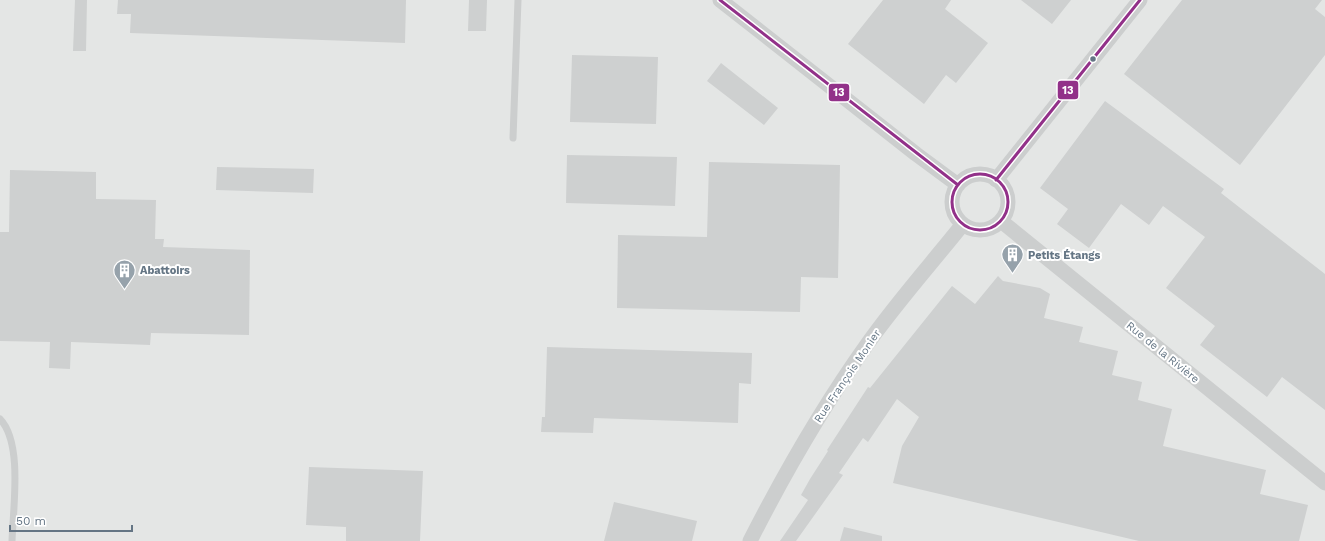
<svg xmlns="http://www.w3.org/2000/svg" width="1325" height="541" font-family="'Work Sans',sans-serif">
	<style>
		.built { fill: #e4e6e5 }
		.building { fill: #ced0d0 }
		.lines { fill: none; stroke-linecap: round; stroke-linejoin: round }
		.service { stroke: #cccece; stroke-width: 7 }
		.minor { stroke: #cccece; stroke-width: 15 }
		.bus-1-casing { stroke: #fff; stroke-width: 6 }
		.bus-1 { stroke: #923189; stroke-width: 3 }
		.bus-dot { fill: #647584; stroke: #fff; stroke-width: 1.5 }
		.labels { text-anchor: middle; stroke-width: 4; stroke-linejoin: round; paint-order: stroke }
		.poi-label { font-size: 11px; font-weight: bold; fill: #647584; stroke: #fff; text-anchor: start }
		.street-label { font-size: 11px; fill: #647584; stroke: #fff }
		.line-badge { stroke: #fff; stroke-width: 1.5 }
		.badge-label { font-size: 11px; text-anchor: middle; font-weight: bold; fill: #fff }
	</style>
	<rect width="100%" height="100%" fill="#f4f5f3"/>
	<path class="built" d="M0,0H1325V541H0Z"/>
	<path class="building" d="M75,0H87L86,51H73Z
		M118,0H406L405,43L130,33L131,14H117Z
		M469,0H487L486,31H468Z
		M883,0H951L945,9L988,43L956,83L946,75L924,104L848,44Z
		M1021,0H1071L1052,24Z
		M1182,0H1322L1315,9L1325,17V55L1240,165L1124,74Z
		M572,55L658,57L656,124L570,122Z
		M721,63L778,108L764,125L707,81Z
		M1105,101L1224,189L1221,193L1325,274V410L1282,377L1267,397L1200,345L1215,326L1166,288L1205,237L1163,206L1149,225L1121,204L1089,248L1057,224L1068,209L1040,188Z
		M567,155L677,157L675,206L566,203Z
		M709,162L840,165L838,278L801,277L800,312L617,308L618,235L707,237Z
		M217,167L314,169L313,193L216,190Z
		M10,170L96,172V199L156,200L155,239H164L163,247L250,250L249,335L151,333L150,345L71,342L70,369L49,368L50,342L0,341V232H9Z
		M998,276L1003,281L1040,288L1050,294L1044,318L1083,327L1079,342L1118,351L1112,375L1142,382L1138,400L1172,409L1163,446L1266,470L1260,494L1308,505L1299,541H1139L893,483L902,446L919,417L897,399L868,442L863,438L839,473L843,475L796,541H780L808,500L801,495L810,479L828,451L827,450L868,387L870,388L952,286L975,304Z
		M547,347L752,353L751,384L739,383L738,423L594,418L593,433L541,432L542,417H545Z
		M309,467L423,471L420,541H346V527L306,525Z
		M614,502L697,521L692,541H604Z
		M844,527L882,536V541H840Z"/>
	<g class="lines">
		<path class="service" d="M513,138L518,0
			M0,419C23,443 13,508 12,541"/>
		<path class="minor" d="M720,0L916,154L958,185
			M952 202a28 28 0 1 1 56 0a28 28 0 1 1-56 0Z
			M996,180L1140,0
			M1001,221L1325,483
			M750,541C785,472 823,406 868,343C897,302 931,264 963,224"/>
		<defs>
			<path id="bus-1" d="M720,0L958,185
				M952 202a28 28 0 1 1 56 0a28 28 0 1 1-56 0Z
				M996,180L1140,0"/>
		</defs>
		<use href="#bus-1" class="bus-1-casing"/>
		<use href="#bus-1" class="bus-1"/>
	</g>
	<defs>
		<symbol id="building-pin" viewBox="-11 -11 22 30"><path d="M0 17L-7.5 6A9.5 9.5 0 1 1 7.5 6Z" fill="#96a2ab" stroke="#fff"/><path d="M-4-6H4V6H1V3H-1V6H-4ZM-2.5-4.3h1.7v1.8h-1.7ZM.8-4.3h1.7v1.8H.8ZM-2.5-1h1.7V.8h-1.7ZM.8-1h1.7V.8H.8Z" fill="#fff"/></symbol>
	</defs>
	<g fill-rule="evenodd">
		<use href="#building-pin" x="1000" y="242" width="25" height="34"/>
		<use href="#building-pin" x="112" y="258" width="25" height="34"/>
	</g>
	<circle class="bus-dot" cx="1093" cy="59" r="3.5"/>
	<g class="labels">
		<g class="poi-label">
			<text x="1028" y="259">Petits Étangs</text>
			<text x="140" y="274">Abattoirs</text>
		</g>
		<g class="street-label">
			<text transform="translate(1163 352) rotate(39)" y="4">Rue de la Rivière</text>
			<text transform="translate(847 376) rotate(-56)" y="4">Rue François Monier</text>
		</g>
	</g>
	<g class="line-badge">
		<rect x="1057" y="80" width="22" height="20" rx="4" fill="#923189"/>
		<rect x="828" y="83" width="22" height="19" rx="4" fill="#923189"/>
	</g>
	<g class="badge-label">
		<text x="1068" y="94">13</text>
		<text x="839" y="96">13</text>
	</g>
	<path d="M10 525v6h122v-6" fill="none" stroke="#647584" stroke-width="2"/>
	<text x="16" y="525" font-size="12" fill="#647584" stroke="#ffffff" stroke-width="3" paint-order="stroke">50 m</text>
</svg>
